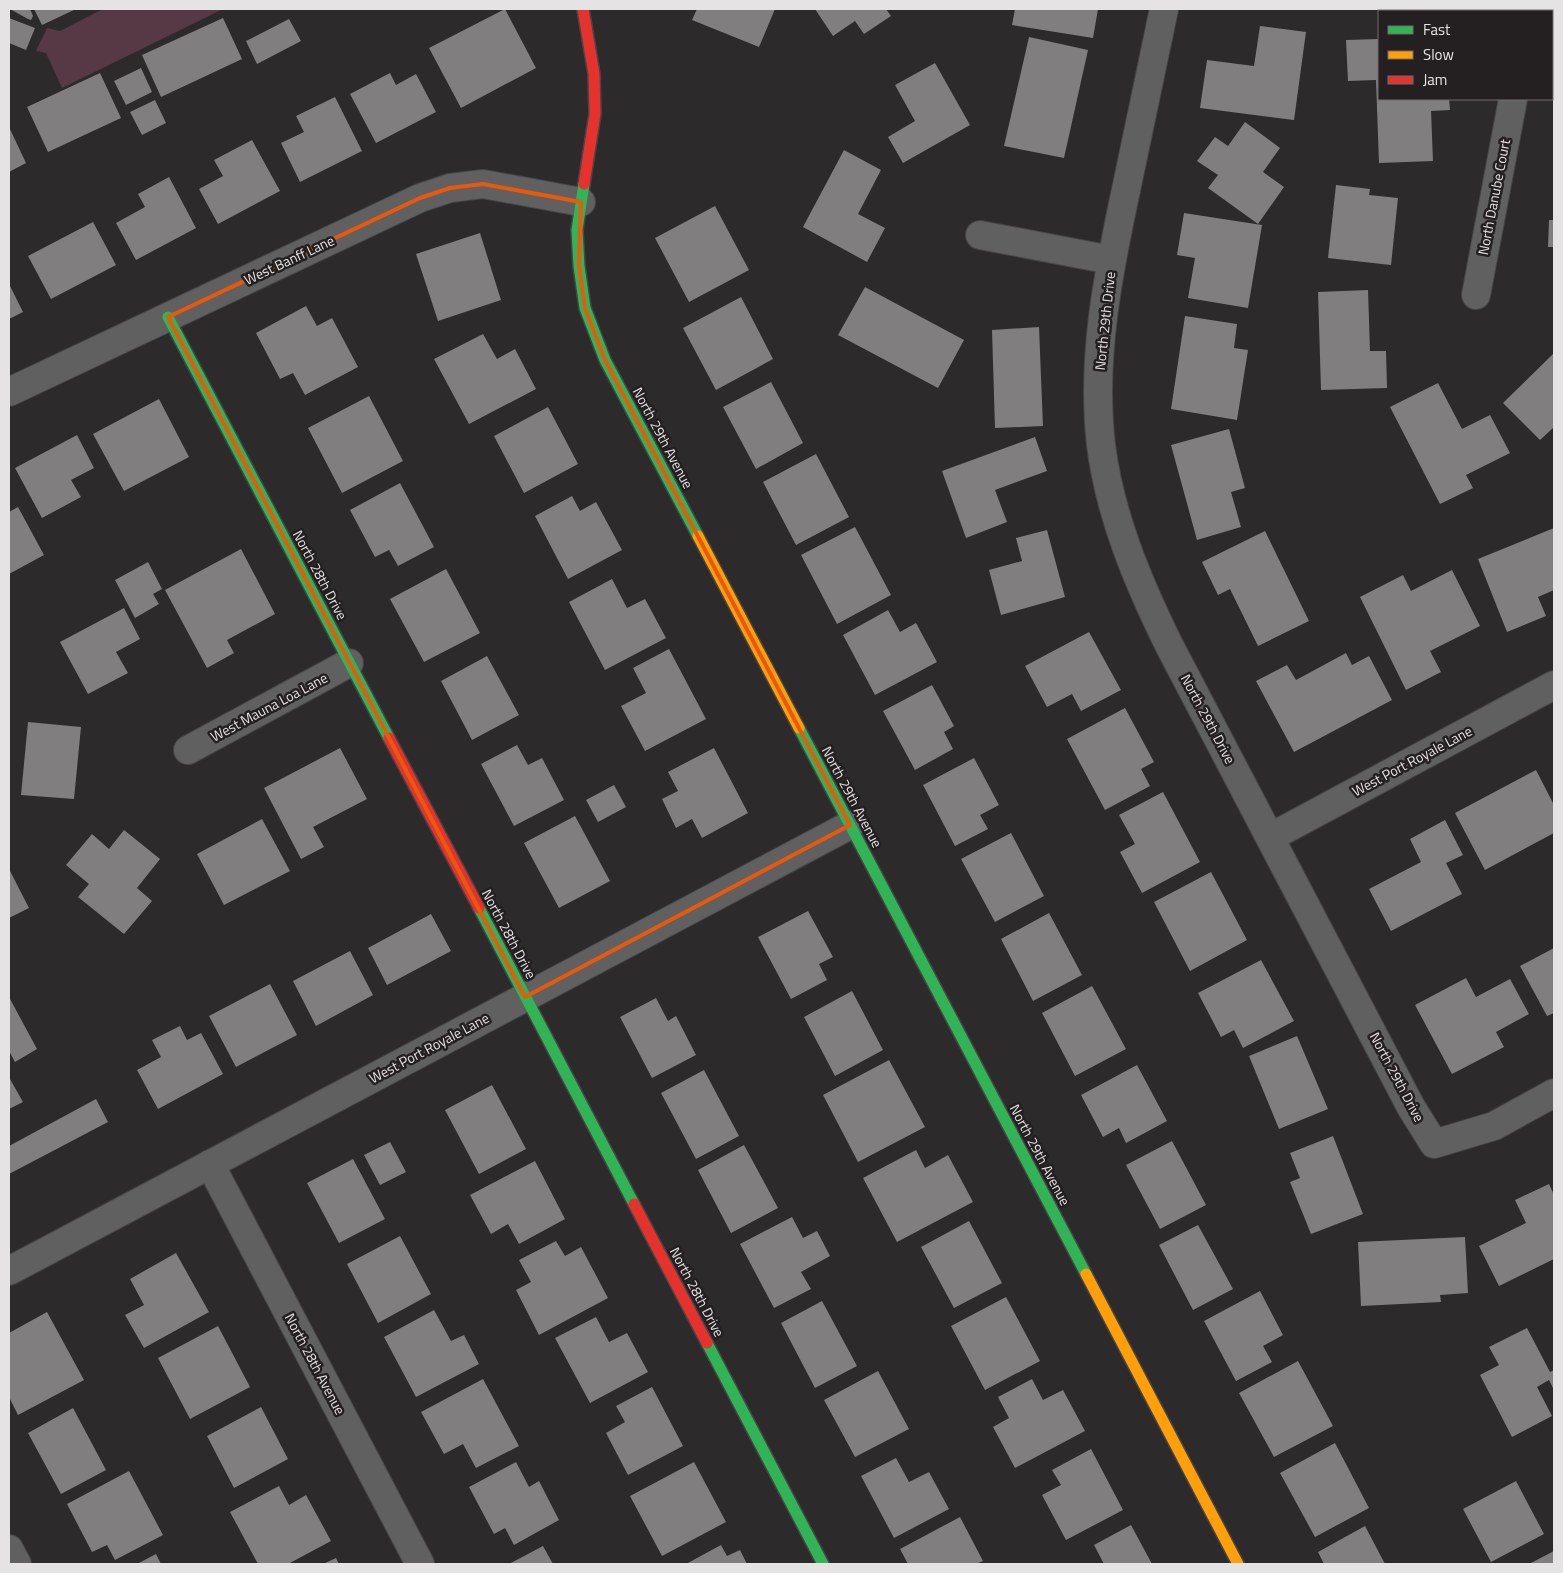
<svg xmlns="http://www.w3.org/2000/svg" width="1563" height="1573" font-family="'Titillium Web',sans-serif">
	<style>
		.green { fill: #573946 }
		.building { fill: #807e7f }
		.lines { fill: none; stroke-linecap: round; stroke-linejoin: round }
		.street-casing { stroke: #474546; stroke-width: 30 }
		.fast-casing { stroke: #474546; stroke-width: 14 }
		.slow-casing { stroke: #474546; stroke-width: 14 }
		.jam-casing { stroke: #474546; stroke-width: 14 }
		.street { stroke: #616060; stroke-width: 28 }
		.fast { stroke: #30b455; stroke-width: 11 }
		.slow { stroke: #ff9f0a; stroke-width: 11 }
		.jam { stroke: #e5322d; stroke-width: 11 }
		.marked { fill: none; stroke: #e8590c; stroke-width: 4; stroke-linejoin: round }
		.labels { text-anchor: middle; stroke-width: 5; stroke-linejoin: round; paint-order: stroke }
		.street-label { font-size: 14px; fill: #e6e3e4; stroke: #241f21 }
	</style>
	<rect width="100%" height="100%" fill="#2c2a2b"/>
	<path class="green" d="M103,9H220L221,10L62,88L46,53L36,51L47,28L60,31Z"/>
	<path class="building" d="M10,9H30L33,16L31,20L28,19Z
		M34,9H76L42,25Z
		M505,9L536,68L461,108L429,48Z
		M697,9H775L759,47L692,20Z
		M815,9H886L891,16L864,34L855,21L833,36Z
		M1015,9H1098L1093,38L1012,25Z
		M9,18L35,28L26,50L9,43Z
		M223,18L242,59L161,97L142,55Z
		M289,19L301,41L257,64L246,41Z
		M1260,26L1306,32L1294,120L1200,108L1207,60L1254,66Z
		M1029,37L1088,50L1064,158L1004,146Z
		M1379,39V99H1449L1450,110L1431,111L1433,161L1379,163L1376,80L1348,81L1346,40Z
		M935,63L970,125L903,163L888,137L915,121L895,85Z
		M141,68L152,92L126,105L114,81Z
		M100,73L121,118L48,152L27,107Z
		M390,73L396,85L416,74L436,112L376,143L350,94Z
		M335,97L362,151L300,182L281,143L304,132L296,116Z
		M155,100L166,123L142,135L130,112Z
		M1245,122L1280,148L1263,172L1284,187L1258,224L1208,188L1218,175L1197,161L1215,137L1228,146Z
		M9,127L26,163L9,172Z
		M252,140L280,191L218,224L199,189L223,176L214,160Z
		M844,150L881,170L858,214L885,228L867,262L803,227Z
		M169,177L196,228L136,260L116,223L145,207L138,194Z
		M1336,185L1370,189L1369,195L1398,198L1391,265L1328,258Z
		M715,206L749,270L689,302L655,238Z
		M1184,213L1262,225L1248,308L1188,298L1195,258L1177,255Z
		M1549,220H1554V247H1548Z
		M93,222L116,265L51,299L28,256Z
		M480,233L501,300L438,321L416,254Z
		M9,284L23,312L9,319Z
		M865,287L964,340L938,388L838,335Z
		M1368,290L1370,351H1386L1387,388L1321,390L1318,292Z
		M741,297L773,359L716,390L683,328Z
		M306,306L317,326L332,318L358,367L305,395L293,373L280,379L256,333Z
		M1185,316L1237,324L1234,348L1248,350L1237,420L1171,409Z
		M1039,327L1043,426L995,428L992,330Z
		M483,334L497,359L515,349L536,389L469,424L434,359Z
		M1554,353V427L1540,440L1503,403Z
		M771,382L803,443L756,469L723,407Z
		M1438,383L1462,429L1490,415L1510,453L1466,475L1473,488L1440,504L1390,407Z
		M369,396L403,461L342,493L308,428Z
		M159,399L189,457L124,491L93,434Z
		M548,407L578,464L524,493L494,436Z
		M1229,429L1245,488L1231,492L1241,527L1197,540L1171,445Z
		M77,435L94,468L71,480L81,497L42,518L15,468Z
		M1035,437L1047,471L995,490L1007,522L966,538L942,471Z
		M816,454L849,517L796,545L763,482Z
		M400,483L434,547L398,566L389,550L375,557L350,510Z
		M572,496L580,511L596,502L622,550L568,579L535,516Z
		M18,507L44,555L9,574V512Z
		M855,527L891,595L837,624L801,555Z
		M1554,528V590L1538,597L1546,616L1507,632L1478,559Z
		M1047,530L1065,597L1001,615L989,570L1022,561L1016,538Z
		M1265,531L1309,621L1258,646L1230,589L1218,595L1202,562Z
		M241,549L275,614L227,640L234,653L207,668L165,590Z
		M148,562L162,589L153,594L159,604L135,618L115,580Z
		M446,569L480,633L424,662L390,599Z
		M1452,570L1480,626L1430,651L1441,672L1406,690L1360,597L1403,575L1411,591Z
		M612,579L627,608L645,599L666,638L605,670L569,602Z
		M124,608L140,639L116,652L128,673L88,694L60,642Z
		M888,610L900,632L916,623L937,662L875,695L843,635Z
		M1089,632L1121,690L1081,711L1072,694L1047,707L1025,666Z
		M669,649L706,719L645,751L621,706L646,693L633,668Z
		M1346,653L1352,665L1369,656L1392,700L1294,752L1256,681L1287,665L1296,680Z
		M487,656L519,715L472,740L441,681Z
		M932,685L954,726L944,732L953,749L915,770L883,711Z
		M1125,708L1154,762L1141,769L1150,786L1105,810L1067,739Z
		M28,722L81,727L74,799L21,795Z
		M517,745L528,765L542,758L564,800L514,826L481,764Z
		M340,748L367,799L313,827L324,847L301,859L264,788Z
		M714,748L748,813L702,838L692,819L676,828L662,799L678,791L668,772Z
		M974,758L999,805L980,815L988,829L955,846L923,785Z
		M1536,770L1554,805V833L1485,870L1455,813Z
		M614,785L626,807L598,822L586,800Z
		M1163,792L1200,862L1142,893L1120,852L1135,844L1119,815Z
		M575,816L610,881L559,908L524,843Z
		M262,819L290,871L224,905L197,854Z
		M1445,820L1463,855L1446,863L1462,894L1391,931L1369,889L1421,862L1410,839Z
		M124,830L160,859L137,888L152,901L124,934L78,897L89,884L66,865L92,834L109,849Z
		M1011,833L1044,896L995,922L961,859Z
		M9,869L29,908L9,918Z
		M1211,872L1247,940L1190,971L1154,902Z
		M808,911L833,957L819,964L827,980L791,999L758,937Z
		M1049,913L1082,975L1033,1001L1001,939Z
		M431,914L451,951L387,985L368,948Z
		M1554,948V1013L1547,1016L1520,966Z
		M350,951L373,995L316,1026L293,981Z
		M1261,960L1294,1021L1243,1048L1234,1030L1221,1037L1198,993Z
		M1466,978L1476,997L1510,979L1529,1014L1496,1032L1504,1047L1452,1074L1415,1005Z
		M270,984L297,1035L236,1067L209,1016Z
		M1092,986L1126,1049L1075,1076L1042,1013Z
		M852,991L883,1050L835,1076L804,1017Z
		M9,997L37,1049L15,1062L9,1051Z
		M656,998L668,1021L676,1016L696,1055L652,1078L620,1017Z
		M180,1026L187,1040L201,1033L223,1074L158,1109L137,1070L161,1057L152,1040Z
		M1297,1036L1328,1109L1279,1129L1249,1056Z
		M889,1060L925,1127L858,1162L823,1095Z
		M1137,1065L1167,1121L1126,1143L1119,1128L1103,1137L1081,1095Z
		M704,1070L739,1136L696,1159L661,1093Z
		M10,1079L23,1102L9,1109V1080Z
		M492,1085L526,1149L479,1174L445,1110Z
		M96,1099L108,1122L9,1174V1146Z
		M1333,1136L1363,1214L1311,1234L1290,1182L1300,1178L1290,1153Z
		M1172,1141L1206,1205L1160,1229L1126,1165Z
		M390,1142L406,1172L380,1185L364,1155Z
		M744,1145L778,1208L731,1233L698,1170Z
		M916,1150L925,1168L948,1155L973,1202L897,1242L863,1178Z
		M353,1159L385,1219L339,1243L307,1183Z
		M535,1161L565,1219L519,1244L508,1224L491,1234L470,1195Z
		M1549,1184L1554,1195V1259L1499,1286L1479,1246L1526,1223L1515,1200Z
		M792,1217L803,1238L817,1231L830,1256L801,1272L811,1289L774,1308L740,1244Z
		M969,1221L1002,1283L954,1308L921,1247Z
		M1198,1225L1233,1289L1193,1310L1159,1245Z
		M400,1236L431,1294L378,1323L347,1264Z
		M1465,1237L1468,1293L1440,1295L1441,1302L1361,1306L1358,1242Z
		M556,1241L565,1256L581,1247L608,1298L539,1335L516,1290L531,1282L519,1260Z
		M176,1253L209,1312L144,1348L125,1315L144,1305L130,1279Z
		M1260,1291L1283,1335L1263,1346L1272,1362L1236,1381L1204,1321Z
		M1006,1297L1040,1361L985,1390L951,1326Z
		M822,1301L857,1366L815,1388L781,1323Z
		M434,1310L451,1341L464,1335L479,1364L416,1397L384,1337Z
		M47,1312L84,1380L18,1415L9,1397V1333Z
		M596,1317L609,1342L627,1333L648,1372L590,1403L555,1338Z
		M218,1326L250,1387L190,1419L158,1358Z
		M1527,1328L1550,1372L1554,1370V1390L1549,1380L1537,1387L1552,1416L1512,1437L1480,1375L1499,1365L1489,1347Z
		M1298,1361L1333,1426L1274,1457L1239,1393Z
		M878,1371L909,1429L855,1457L824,1400Z
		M483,1379L519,1446L476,1468L463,1444L444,1454L421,1412Z
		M1032,1379L1043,1400L1063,1390L1085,1431L1015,1468L993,1427L1009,1418L998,1397Z
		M652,1387L683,1446L628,1475L606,1433L625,1422L616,1406Z
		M261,1407L288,1459L234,1488L207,1436Z
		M73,1408L106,1470L61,1494L28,1433Z
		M1335,1443L1369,1508L1315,1537L1280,1473Z
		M1091,1449L1123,1510L1066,1540L1042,1495L1061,1485L1052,1470Z
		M896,1458L909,1482L929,1472L949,1509L894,1538L861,1476Z
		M516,1462L529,1487L539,1481L559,1520L514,1545L505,1528L494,1534L469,1487Z
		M694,1462L726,1522L662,1556L630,1496Z
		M129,1471L163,1535L115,1560L107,1545L92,1552L67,1504Z
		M1516,1481L1544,1534L1491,1562L1463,1509Z
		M279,1486L289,1505L306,1495L331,1541L288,1564H258L230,1512Z
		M960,1517L983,1561L976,1564H908L900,1549Z
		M1131,1525L1152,1564H1104L1094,1545Z
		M1365,1526L1385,1564H1324L1318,1552Z
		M721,1545L727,1556L740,1550L747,1564H686Z
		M543,1546L553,1564H509Z
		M1554,1551V1564H1529Z
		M156,1554L161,1564H137Z
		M336,1558L339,1564H323Z"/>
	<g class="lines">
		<defs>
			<path id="street" d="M1164,9C1151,69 1139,130 1126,190C1108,274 1091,359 1101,445C1110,516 1138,582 1169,645L1411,1107L1434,1144L1494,1126L1554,1093
				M1473,9L1486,11
				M1552,25H1554
				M980,235L1111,260
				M1476,295L1513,99
				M9,392L420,198L450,188L483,184L581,202
				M188,750L349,663
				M1271,837L1554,685
				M210,1164L420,1564
				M9,1271L850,825
				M9,1549L17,1564"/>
			<path id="fast" d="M584,184L577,230L579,266L585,308L605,360L698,536
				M168,317L389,738
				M799,728L1086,1274
				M479,908L634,1204
				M707,1343L823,1564"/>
			<path id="slow" d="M698,536L799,728
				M1086,1274L1238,1564"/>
			<path id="jam" d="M583,9L594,74L595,114L584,184
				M389,738L479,908
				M634,1204L707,1343"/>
		</defs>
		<use href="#street" class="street-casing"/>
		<use href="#fast" class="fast-casing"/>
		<use href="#slow" class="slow-casing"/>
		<use href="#jam" class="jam-casing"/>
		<use href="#street" class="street"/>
		<use href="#fast" class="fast"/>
		<use href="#slow" class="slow"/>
		<use href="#jam" class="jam"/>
	</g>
	<path class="marked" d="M483,184L581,202L579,266L585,308L605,360L850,825L525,997L168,317L420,198L450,188Z"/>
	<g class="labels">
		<g class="street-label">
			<text transform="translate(1494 197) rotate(-79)" y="5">North Danube Court</text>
			<text transform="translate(289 260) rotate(-25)" y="5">West Banff Lane</text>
			<text transform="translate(1105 321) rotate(-84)" y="5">North 29th Drive</text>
			<text transform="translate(663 438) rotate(62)" y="5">North 29th Avenue</text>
			<text transform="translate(320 575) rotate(62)" y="5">North 28th Drive</text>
			<text transform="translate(269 707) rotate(-28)" y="5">West Mauna Loa Lane</text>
			<text transform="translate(1208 719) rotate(62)" y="5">North 29th Drive</text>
			<text transform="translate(1412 761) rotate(-28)" y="5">West Port Royale Lane</text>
			<text transform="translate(852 797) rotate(62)" y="5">North 29th Avenue</text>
			<text transform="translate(509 934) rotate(62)" y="5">North 28th Drive</text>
			<text transform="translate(429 1048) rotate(-28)" y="5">West Port Royale Lane</text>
			<text transform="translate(1397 1077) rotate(62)" y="5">North 29th Drive</text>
			<text transform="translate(1040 1155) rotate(62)" y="5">North 29th Avenue</text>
			<text transform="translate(697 1292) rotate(62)" y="5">North 28th Drive</text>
			<text transform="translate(315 1364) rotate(62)" y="5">North 28th Avenue</text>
		</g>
	</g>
	<rect width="1563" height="1573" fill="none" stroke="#e6e3e4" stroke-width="20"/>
	<rect x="1378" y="10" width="175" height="90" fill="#241f21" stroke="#726d6f"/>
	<rect x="1388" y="26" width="25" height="8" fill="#30b455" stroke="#726d6f"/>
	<text x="1423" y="35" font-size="15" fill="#e6e3e4">Fast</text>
	<rect x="1388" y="51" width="25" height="8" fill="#ff9f0a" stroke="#726d6f"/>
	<text x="1423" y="60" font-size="15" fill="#e6e3e4">Slow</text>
	<rect x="1388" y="76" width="25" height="8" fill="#e5322d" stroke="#726d6f"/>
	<text x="1423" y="85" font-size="15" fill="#e6e3e4">Jam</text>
</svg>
